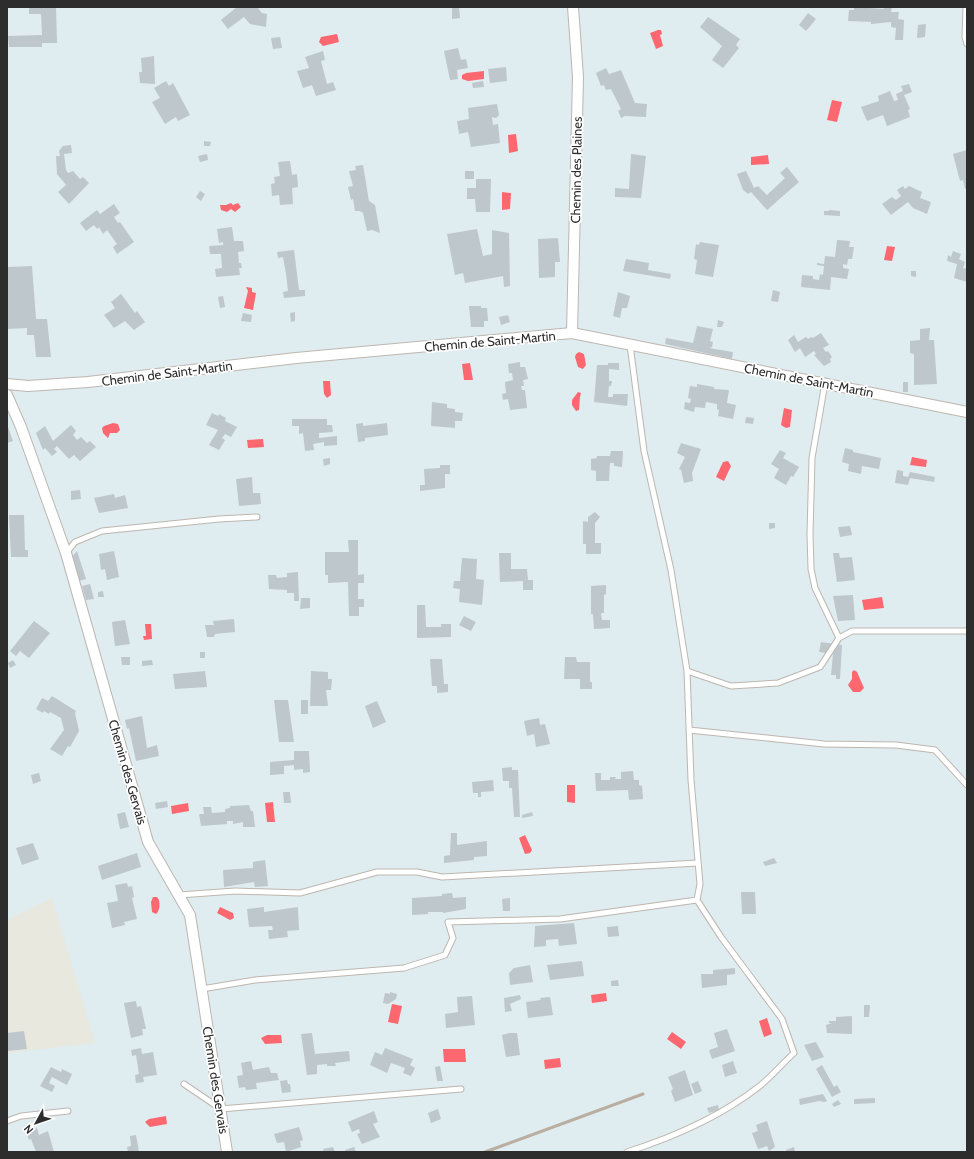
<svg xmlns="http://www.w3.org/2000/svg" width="974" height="1159" font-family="Cabin,sans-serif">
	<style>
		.industrial { fill: #e8e8df }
		.water { fill: #fc6770 }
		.building { fill: #bec7cc }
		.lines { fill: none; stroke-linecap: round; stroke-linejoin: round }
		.service-casing { stroke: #beb6af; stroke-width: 7 }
		.minor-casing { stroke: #beb6af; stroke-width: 12 }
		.service { stroke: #fff; stroke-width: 5 }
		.minor { stroke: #fff; stroke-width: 10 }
		.rail { stroke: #b9aea0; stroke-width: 3 }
		.labels { text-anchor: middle; stroke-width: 3.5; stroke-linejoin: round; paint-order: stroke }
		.street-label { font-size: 13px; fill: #2d2d2d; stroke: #fff }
	</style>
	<rect width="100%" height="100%" fill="#dfecf0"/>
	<path class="industrial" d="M52,898L95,1043L7,1053V920Z"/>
	<path class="water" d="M658,30H661L662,34L660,35L663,46L656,49L650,33Z
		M337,34L339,42L323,46L319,42L321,37Z
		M484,71V79L468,81L462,79V75L466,73Z
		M832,100L842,102L837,122L827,120Z
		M516,134L518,151L509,153L508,135Z
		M768,155L769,164L751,165V157Z
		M502,192L511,193L510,209L502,210Z
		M231,203L233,205L238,203L241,207L235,212L231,209L227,212L221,210L220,205H226Z
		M887,246L895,247L892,261L884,260Z
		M246,287L252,288V292L256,293L253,310L244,308L248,291Z
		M579,352L584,354L586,365L583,369L578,367L575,357L576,354Z
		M470,363L473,380H464L462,364Z
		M323,381H330L331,395L327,398L324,394Z
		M578,392L581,393C579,399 580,404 579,410L576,411L572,405V400Z
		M784,408L792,410L790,427L786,428L781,425Z
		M113,423L118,424L120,430L117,433H110L108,438L103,433L102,428L104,426Z
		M263,439L264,447L248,448L247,440Z
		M912,457L927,460L926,467L910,465Z
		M728,461L731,466L724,481L716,477L723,462Z
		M882,597L884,608L864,610L862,600Z
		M145,624H151L152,639L144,640L143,636H146Z
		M854,670L857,672L864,688L860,692H853L848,685L852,679V672Z
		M567,785H575V803L567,802Z
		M273,802L275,822H267L265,803Z
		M188,803L189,811L172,814L171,806Z
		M525,835L532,850L530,853L525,854L519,838Z
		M153,897H157C161,901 160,911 156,914L152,912L151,902Z
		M220,907L233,913L234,918L230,920L217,913Z
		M606,993L607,1001L592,1003L591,995Z
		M392,1004L402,1006L398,1024L388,1022Z
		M767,1018L772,1034L764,1037L759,1021Z
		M672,1032L686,1042L681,1049L667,1039Z
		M267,1035H281L282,1043L265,1044L261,1038Z
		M443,1049H465L466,1062H444Z
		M560,1058L561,1067L545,1069L544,1060Z
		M166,1116L167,1124L150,1127L145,1122L149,1119Z"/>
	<path class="building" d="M29,7H56L57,43H42V47H9L8,36L42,35L41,14H29Z
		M237,7H257L262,13L267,14L266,27L250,24L244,17L228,29L221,20Z
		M452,7H459L460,18L452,19Z
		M854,7L884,9V7H892L891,12H899L898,19L904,20L903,40H895L896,28L891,27V22L871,24V22L848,21L849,10H854Z
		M808,13L816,19L806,31L799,25Z
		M708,17L740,39L736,45L739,48L723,68L712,60L722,46L700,27Z
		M926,24L925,37L917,38L918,25Z
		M280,37L282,48L273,49L271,38Z
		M458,48L461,60L466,59L468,68L457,70L458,79L450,80L444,51Z
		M323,51L325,60L321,61L327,84L333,82L336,90L316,96L312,85L303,88L297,71L309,68L305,57Z
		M154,56L155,84L140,83L139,72H142L141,58Z
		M506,67L507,81L490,83L488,69Z
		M606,68L609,74L621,70L635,103L647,104L646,117L625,116L621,118L618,111L621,109L611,89L606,90L604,85L601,86L596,73Z
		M166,81L169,86L173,83L190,115L178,121L176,117L165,124L152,102L160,98L154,88Z
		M483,81L484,87L473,88L472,83Z
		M909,84L912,92L904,95L910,109L908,110L910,117L887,126L883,115L867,121L861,107L879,101L878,96L890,91L894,101L898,100L896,94L903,91L901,86Z
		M497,104L499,115L496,118L492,117L493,125L498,124L500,143L471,147L468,132L459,134L457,121L469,119L468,108Z
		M204,141L211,142L210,146H204Z
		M71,145L72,153L64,154L66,170L68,173L73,171L80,179L83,177L89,183L69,204L58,192L66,185L57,174L56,156H60L59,151L63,146Z
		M967,150V188L965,189L963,180L960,181L953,154Z
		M207,154L208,160L200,162L198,156Z
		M631,154L646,156L641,198L615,197V188L629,189Z
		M290,161L292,175L297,174L298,187L292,188L293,204L280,205L279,195L272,196L271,184L275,183L274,177L280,176L278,162Z
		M363,165L369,201L375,205L380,233L372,230L367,231L363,213L360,211H355L353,199L351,200L348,187L353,186L349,171L356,170L355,166Z
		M787,167L799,182L767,210L751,192L748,194L743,190L737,174L746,171L754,188L758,186L767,195L785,178L780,173Z
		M465,171H474V179H465Z
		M476,179H491L490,212H476L475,199H467V188H476Z
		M903,186L905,189L909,186L922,192L920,198L931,202L927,214L913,208L908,202L891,215L882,204L892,197L896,200L901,196L897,190Z
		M200,191L205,194L201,201L196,197Z
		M114,204L120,213L114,217L118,223L120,222L134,242L117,254L113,247L117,244L107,230L103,234L99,227L97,229L94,225L86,231L80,223L97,210L100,214Z
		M829,210L840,211V216L824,215V211H829Z
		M232,227L234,241H243L244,251L238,252L239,263H241L242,268H239L240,275L216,277L215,269L222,268L221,254H210L209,246L223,245V242L219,243L217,229Z
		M477,229L483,256L492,254V230L509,233L510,286L504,287L503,276L465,283L463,273L455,275L447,234Z
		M558,238L560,262H555V277L539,278L538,239Z
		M837,240L850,241L849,247H854L852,259H848L847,265L843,264V268L849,269L847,279L831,277L830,290L801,287L802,275L813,276V279L819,280L820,274L823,275L824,266L817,265V263L824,264L825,256L835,257Z
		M700,242L719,245L713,277L695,274L697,260L694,259L696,244L699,245Z
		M294,250L299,290H305V296L284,298L283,292L288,291L286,274L283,257L278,258L277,252Z
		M953,251L961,254L959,259L965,262L963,268L967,269V282L954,278L957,264L947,261L948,255L951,257Z
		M626,259L649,263L648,270L671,274L670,279L623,271Z
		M32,266L36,319H47L51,357H36L34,335H27V328L7,329V267Z
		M911,271H916V277L911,276Z
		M773,290L780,292L778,302L771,301Z
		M618,292L630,296L627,308H622L620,318L613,316Z
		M121,294L135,313L137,311L145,322L134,330L125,321L114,328L104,315L115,308L111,302Z
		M223,296L225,307L220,308L218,297Z
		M469,306H481V308H487L488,321H484V327H471Z
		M295,312V321L291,322L290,313Z
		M243,313L252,315L251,322L241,321Z
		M508,315L510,322L501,325L499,317Z
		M718,320L724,322L722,327H717Z
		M697,326L713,329L710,341L713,342L712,347L709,348L733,352L732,359L665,344L666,338L693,343Z
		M930,328L929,340H934L937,384L914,385V354L910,353V341L920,340V329Z
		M821,333L829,345L823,348L826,352L828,351L832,357L830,359L831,362L824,366L814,355L816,354L814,351L805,357L800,348L795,352L788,340L794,335L798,342L806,337L808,339L811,337L813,338Z
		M520,362V367H525L528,379L523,380L524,386H521L522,390H525L527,408L510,410L508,399L503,400L502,394L506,393L505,382L513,380L512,373H509L508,364Z
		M608,363H619V370L609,369V381H612L611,386H609L608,397H613V394H628L627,406L594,402L597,365H608Z
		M903,382H908V392H903Z
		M697,384L714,387V389L729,390L727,403L736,405L733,419L718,416L719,410L717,409V404L706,402L705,408L695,407L694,412L684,409L685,402L690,403L691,399L688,398L690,386L697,387Z
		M432,402L447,404V408L455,409V412L463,413L462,421H455V428L431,426Z
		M212,413L218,416L219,414L226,418L225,421L237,427L231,437L225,434L222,438L225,440L219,450L209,445L218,430L206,425Z
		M746,417L754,418L753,424L745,423Z
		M292,419H327V425H332L333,432L319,433V438L337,436V445L324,446V442L313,444L314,450L305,451L303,433L299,434V426H292Z
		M363,423V426L387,423L388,435L365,438V441L358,442L356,424Z
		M7,424L13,441L7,443Z
		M71,425L76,431L73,435L77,440L81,437L87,443L90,441L96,447L80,461L74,455L69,459L57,446L54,449L57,452L52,456L45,448L43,450L36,433L45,426L53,441Z
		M681,443L701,449L692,473L693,481L684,483L681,470L679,469L685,457L677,453Z
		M845,448L853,450V452L881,458L879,469L862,466L861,474L848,471L849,464L842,462Z
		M780,450L786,453L783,458L799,467L793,477L791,476L786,485L774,478L779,469L771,464Z
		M611,451H623L622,467L614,466V463H610L609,481H596V471L591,470V459L597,458V456H610Z
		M330,458V464L324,466L323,459Z
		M440,465H450V474H445V488L420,491V485H425L424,469L440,468Z
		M897,470L903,471V476L908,477L910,472L935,477L934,482L910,478L908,485L895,483Z
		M252,477L253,493H260L261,504L239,506L236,479Z
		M80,490L81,499L71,500V491Z
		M114,494L115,498L125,495L128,508L99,513L94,498Z
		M595,512L600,517L595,523V543H601V554H586V544H583V521L588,522V517Z
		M9,515H24L25,550H28V557H11Z
		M769,523H775V528L769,529Z
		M850,526L852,535L840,537L838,527Z
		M348,540H358V575L364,574V583H358V599H364V607H359V616H349L348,582L328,583V575H325V552H349Z
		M77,551L86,579L79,581L71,558Z
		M114,551L119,577L107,580L105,569L101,570L99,554Z
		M499,553H511V569H527L528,580H533V590H523V581L500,582Z
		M833,553H839L840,558L852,557L855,580L837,582Z
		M462,558L477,559L476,579L484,580L482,605L459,602L460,589L453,588L454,581H460Z
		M298,572L299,601H294V593H287V590L269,589L268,575H276L277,578L287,577V573Z
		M90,584L94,599L86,600L82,586Z
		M606,585V594L604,595V613H601L602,620H610V628L594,629L593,614H591V586Z
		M103,591L104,597H98V592Z
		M853,595L855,620L838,621L833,596Z
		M301,598H310V608L300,609Z
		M417,605H425L426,627H441V624H451V637L417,638Z
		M464,616L476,622L471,631L459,625Z
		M234,619L235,632L215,634L214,637H207L205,625H214L213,621Z
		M125,620L130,644L115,646L112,622Z
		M34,621L50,633L29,658L20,651L16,656L10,651Z
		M821,642L842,645L840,679H836V675H831L833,654L819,652Z
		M200,652H205V658H200Z
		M121,657H130V665H122Z
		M565,657H576L577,662H590V682H592V689H580V679H564Z
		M430,659H442L444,684H448V692L437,693V686H432Z
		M13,660L16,665L10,668L8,663Z
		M152,660L153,665L142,666V661Z
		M205,671L207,687L175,689L173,674Z
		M311,671L328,672V679H332L331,690H326L328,706H310Z
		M52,696L76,711L75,713L79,731L70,747L68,746L62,756L50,749L64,730L61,718L50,712L49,714L44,711L43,713L36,709L42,698L48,701Z
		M274,700H288L294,742H279Z
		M301,700H308V714H301Z
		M377,701L386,722L373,728L365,706Z
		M142,716L147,748L157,745L159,756L136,761L129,728L127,729L125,720Z
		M539,718L540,725L545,724L550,744L536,747L534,734L527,736L524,721Z
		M294,751H309L310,772L303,773V769L294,770V765L284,766V774L270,775V762L294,760Z
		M512,767V770H518L520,817H514L512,788H509V781H503L502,768Z
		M633,771L634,780H639V785L642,786L643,799L629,800L628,790L596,791L595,773H601V780H610V777H616L615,779H621V772Z
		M39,773L41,781L33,784L31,775Z
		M493,780L494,791L481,792V797H478V793H473L472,782Z
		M283,792H290L291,803H284Z
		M167,801L168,807L156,809L155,803Z
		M249,805L251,811H253L255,827H243V822L233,824V821H227V824L201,826L199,814H204L203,807H211L212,813L225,812V809L230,808V806Z
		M125,812L129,827L120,829L117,814Z
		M532,812L533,816L522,818V815Z
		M451,833H457V845L487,841V856L474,857V860L444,863V856L450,855Z
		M33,843L39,859L22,865L16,848Z
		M137,853L141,867L102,880L98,866Z
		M774,858L777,863L765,866L763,862Z
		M265,860L268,886L255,887L254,882L224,887L223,870L253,868V862Z
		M127,883L128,887L132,886L134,897L132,898L137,919L124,922L125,925L112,928L107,903L118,901L115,885Z
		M741,892H755L756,914H742Z
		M452,893L453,898L466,897V909L443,913V912H428V914L412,915V898L442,896V894Z
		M510,898V911H503L502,899Z
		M264,907V912L298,907L299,930L287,931L288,937L269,939L268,930H273L272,926L249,927L247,909Z
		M574,923L577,944L559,946L558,939L546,940V946L534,947L535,926Z
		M618,926L619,936L608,937L607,927Z
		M582,961L584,976L550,980L547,965Z
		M530,965L533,982L510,985L509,973L514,968Z
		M735,968V974L727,975V985L702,988L701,974H713V970Z
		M618,980L619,986H611V981Z
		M390,992L397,994L396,999L388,1004L383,1003L385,993L390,994Z
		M520,995L521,999L510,1004L512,1011L505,1012L504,998Z
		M472,996L475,1025L446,1028L445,1014L458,1012L457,997Z
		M550,997L553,1015L528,1018L526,1002L541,1000L540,998Z
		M136,1001L137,1007L141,1006L146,1029H142L143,1035L131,1038L124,1003Z
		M864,1005H870L869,1017H864Z
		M852,1016V1034L827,1033L826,1025L832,1023H829V1021H836V1017Z
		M727,1029L735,1051L712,1059L709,1050L718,1047L714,1033Z
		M24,1031L27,1049L7,1051V1033Z
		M312,1033L315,1054L349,1051L350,1061L335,1063L336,1066H327V1064L317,1065V1074L307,1075L301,1034Z
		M510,1033H517L520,1055L506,1057L502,1035Z
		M816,1042L824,1057L812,1061L804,1045Z
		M141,1048L142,1054L153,1052L157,1075L143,1077L144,1082L136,1083L135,1075L139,1074L136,1055L132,1056L131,1050Z
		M385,1048L413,1059L410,1065L415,1068L411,1076L403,1073L405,1068L391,1063L387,1073L370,1065L375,1052L382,1055Z
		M251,1061L253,1070L269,1067L271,1073H277L279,1080L256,1083L257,1089L246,1090L245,1087L239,1088L237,1076L243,1075L241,1063Z
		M733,1061L737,1073L725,1077L722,1065Z
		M822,1065L834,1087L837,1085L841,1092L832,1097L816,1069Z
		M440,1066L443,1081H437L435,1067Z
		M51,1067L61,1072L62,1069L72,1074L67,1085L52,1077L49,1083L55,1086L52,1092L40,1086Z
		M685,1070L693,1095L675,1102L671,1091L673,1089L668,1077Z
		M287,1080L288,1084H290L291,1092L282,1093L280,1081Z
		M698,1081L702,1091L695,1094L691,1084Z
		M823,1094L827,1101L825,1102L819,1101L800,1105L799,1099Z
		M875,1098V1103L854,1104V1099Z
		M838,1100L841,1104L834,1107L832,1104Z
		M718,1105L719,1110L709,1113L707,1108Z
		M438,1109L441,1119L431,1123L428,1113Z
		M374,1111L378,1122L373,1124L380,1137L362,1144L357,1134L360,1133L359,1129L352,1132L348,1122Z
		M767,1121L775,1147L769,1151L767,1146L758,1149L752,1133L758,1131L756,1125Z
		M299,1127L303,1140L300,1141L301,1147L286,1152L284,1142L277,1143L274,1134Z
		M37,1128L39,1135L48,1131L54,1152H36L31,1139L29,1140L26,1132Z
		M136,1135L139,1152H128L127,1147L131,1146L130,1136Z
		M333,1147L335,1152H324L323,1149Z
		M354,1147L356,1152H345V1150Z
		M794,1147L795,1152H786V1150Z"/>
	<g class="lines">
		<defs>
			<path id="service" d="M966,7L965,37L967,44
				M825,383L812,458L810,534L811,569L815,588L839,638
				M67,552L75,542L102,531L219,519L257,517
				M687,671L731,686L778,683L820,667L839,638L852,631H967
				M689,730L824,744L896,745L935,750L967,785
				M179,895L235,891L300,893L377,872H417L442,877L698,863
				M202,989L255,980L404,968L445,955L453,938L448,922L560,919L697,900
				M184,1084L221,1109L461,1089
				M7,1121L21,1116L68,1111
				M627,1152C674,1137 722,1116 761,1085C773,1075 783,1063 794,1053L782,1019L721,937L697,900L700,884L691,780L687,671L671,570L644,451L630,345"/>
			<path id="minor" d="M572,333L578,77L573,7
				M7,384L28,386L88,382L296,358L572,333L967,412
				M7,395L21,427L66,553L148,842L190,915L227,1152"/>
		</defs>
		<use href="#service" class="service-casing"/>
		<use href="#minor" class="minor-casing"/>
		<use href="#service" class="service"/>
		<use href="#minor" class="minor"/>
		<path class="rail" d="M485,1152L643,1094"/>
	</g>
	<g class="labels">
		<g class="street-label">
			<text transform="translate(576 170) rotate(-89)" y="5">Chemin des Plaines</text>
			<text transform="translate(490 341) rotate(-5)" y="5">Chemin de Saint-Martin</text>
			<text transform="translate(167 373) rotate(-7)" y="5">Chemin de Saint-Martin</text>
			<text transform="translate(809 380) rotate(11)" y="5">Chemin de Saint-Martin</text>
			<text transform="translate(128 772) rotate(74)" y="5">Chemin des Gervais</text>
			<text transform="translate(216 1080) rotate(81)" y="5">Chemin des Gervais</text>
		</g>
	</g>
	<rect width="974" height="1159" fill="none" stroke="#2d2d2d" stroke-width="16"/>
	<g transform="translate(36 1123) rotate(230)" stroke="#ffffff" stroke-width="3" paint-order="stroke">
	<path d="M0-3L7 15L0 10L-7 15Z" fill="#2d2d2d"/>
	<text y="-6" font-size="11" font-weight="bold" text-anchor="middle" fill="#2d2d2d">N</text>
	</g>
</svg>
